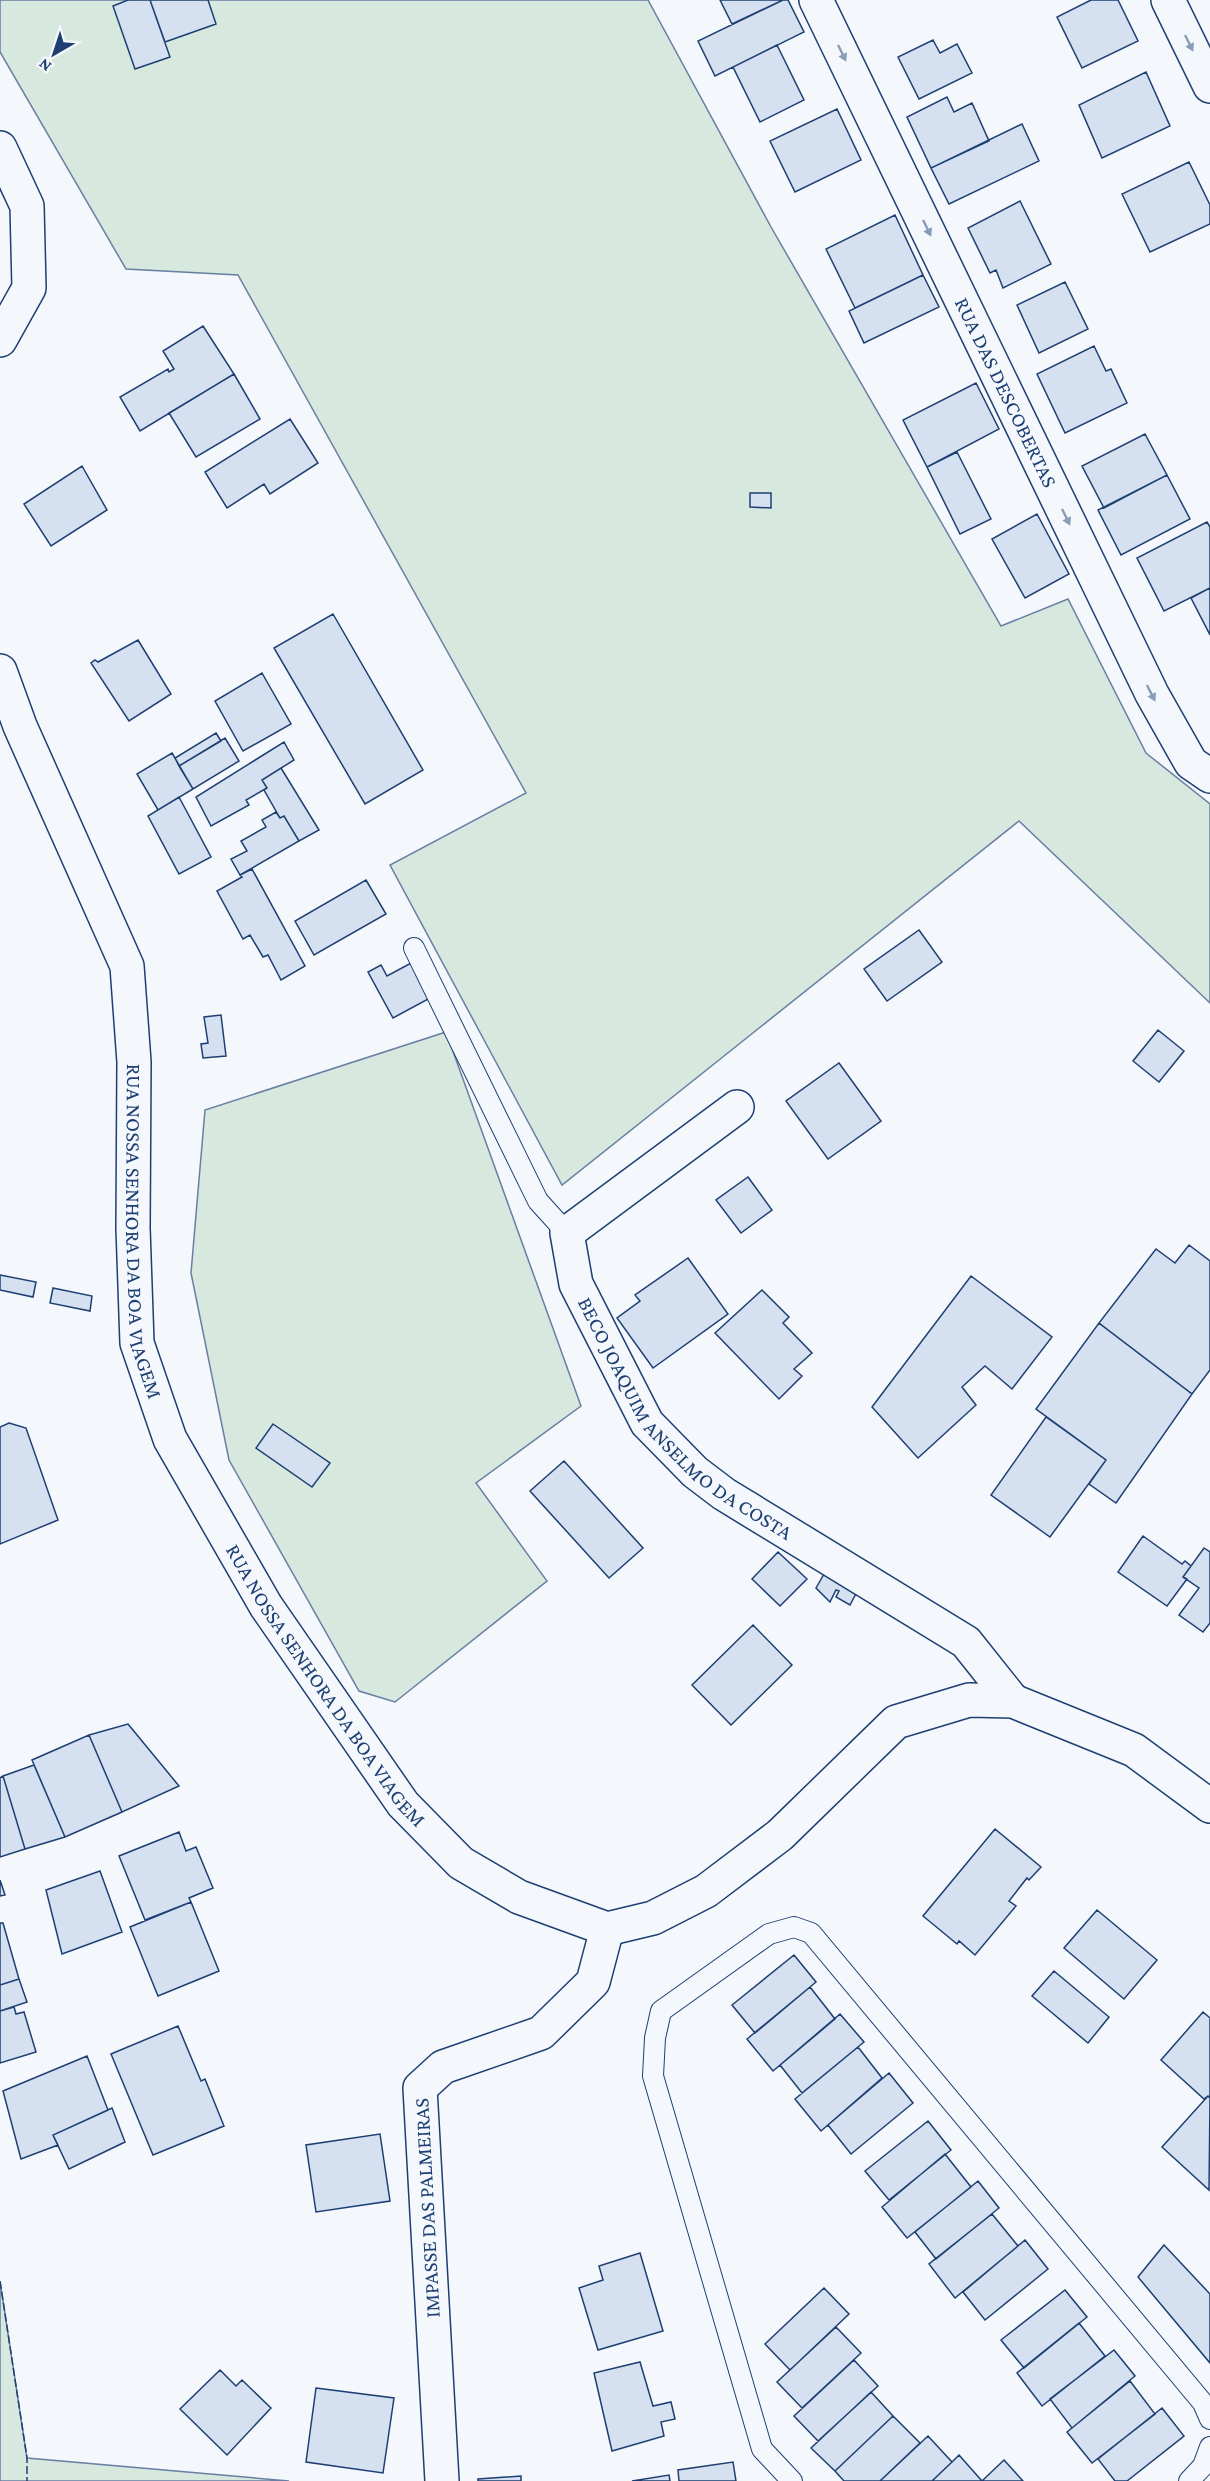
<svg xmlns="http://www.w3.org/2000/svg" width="1210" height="2481" font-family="'Crimson Pro',serif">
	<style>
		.green { fill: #d7e8df; stroke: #687fa3; stroke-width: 1.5 }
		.building { fill: #d5e0f0; stroke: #1d3f73; stroke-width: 1.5 }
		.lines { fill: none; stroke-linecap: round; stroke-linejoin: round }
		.service-casing { stroke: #1d3f73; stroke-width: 22 }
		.minor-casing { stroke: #1d3f73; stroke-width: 36 }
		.secondary-casing { stroke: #1d3f73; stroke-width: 36 }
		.service { stroke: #f4f7fb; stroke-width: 20 }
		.minor { stroke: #f4f7fb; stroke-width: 33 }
		.secondary { stroke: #f4f7fb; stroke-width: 33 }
		.fence { stroke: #1d3f73; stroke-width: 1.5; stroke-dasharray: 8 3; stroke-linecap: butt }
		.oneway { fill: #889bb7 }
		.labels { text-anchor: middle; stroke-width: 4.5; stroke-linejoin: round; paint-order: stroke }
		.street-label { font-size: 21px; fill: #1d3f73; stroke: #f4f7fb }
	</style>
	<rect width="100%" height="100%" fill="#f4f7fb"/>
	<path class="green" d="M0,0H648L771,227L1001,626L1068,599L1146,753L1210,804V1003L1019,821L562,1185L390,865L526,793L238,275L126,269L0,52Z
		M446,1032L581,1406L476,1483L547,1581L395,1702L359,1691L229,1460L191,1273L205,1110Z
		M0,2281L27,2458L289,2481H0Z"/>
	<path class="building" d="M128,0H150L170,57L135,69L113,6Z
		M150,0H208L216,24L165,42Z
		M720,0H783L732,24Z
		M783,0H788L804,32L715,76L698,41Z
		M1091,0H1118L1138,41L1082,68L1057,17Z
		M933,40L940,53L957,44L972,73L919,99L898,57Z
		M777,45L804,100L760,122L733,67Z
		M1146,72L1170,126L1102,158L1079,105Z
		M947,97L954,112L972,103L989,141L931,168L907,117Z
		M837,109L861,160L795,192L770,141Z
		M1022,124L1039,161L949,204L931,168Z
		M1189,162L1210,205V224L1150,252L1122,194Z
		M1020,201L1051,264L1003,288L996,270L990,273L968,228Z
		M895,215L923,275L855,308L826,249Z
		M923,275L939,307L864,343L849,311Z
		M1065,282L1088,329L1039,353L1017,305Z
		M203,326L234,374L140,431L120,397L168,369L169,372L174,369L163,351Z
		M1094,346L1106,371L1111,369L1127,403L1065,433L1037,374Z
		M234,374L260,419L196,457L169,413Z
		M976,383L999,429L927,467L903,420Z
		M290,419L318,463L270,494L264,484L227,508L205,472Z
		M1145,434L1167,475L1104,508L1082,466Z
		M957,452L991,519L960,534L927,467Z
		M82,466L107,510L51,546L24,504Z
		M1167,475L1190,519L1121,555L1098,510Z
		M750,493H771V508L750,507Z
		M1037,514L1069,574L1025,598L992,539Z
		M1207,522L1210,527V588L1164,611L1137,558Z
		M1210,588V635L1191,598Z
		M333,614L423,770L365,804L274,648Z
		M138,640L171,694L129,721L91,663L95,660L98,662Z
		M262,673L291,724L243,751L215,701Z
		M216,733L221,741L179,766L175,758Z
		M225,738L239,761L193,789L179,766Z
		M284,742L294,760L262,780L267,788L246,800L249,805L211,826L196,797Z
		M172,753L193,789L158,810L137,774Z
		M281,768L319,830L299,841L284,816L280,818L264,790L267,788L262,780Z
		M179,797L211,857L179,874L148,816Z
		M276,812L280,818L284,816L299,841L240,875L231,859L247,851L241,841L266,827L262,820Z
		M252,869L305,966L281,980L268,955L263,957L250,935L243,939L217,891L242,877L240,875Z
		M366,880L386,914L314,955L295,921Z
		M919,930L942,962L887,1001L864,969Z
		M413,962L432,997L393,1018L368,972L381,965L387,976Z
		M221,1015L226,1056L203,1058L201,1044L208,1043L204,1017Z
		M1158,1030L1184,1051L1159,1082L1133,1061Z
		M839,1063L881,1121L828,1159L786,1101Z
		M748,1177L772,1210L741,1233L716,1200Z
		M1189,1245L1210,1261V1370L1192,1394L1099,1323L1156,1249L1175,1263Z
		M688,1258L728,1314L653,1368L617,1318L640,1301L635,1295Z
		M0,1275L36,1282L33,1297L0,1290Z
		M971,1276L1052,1337L1012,1389L985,1366L962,1387L976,1405L918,1458L872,1407Z
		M53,1288L92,1296L90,1311L50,1303Z
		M762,1290L789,1317L783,1323L812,1353L794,1369L802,1376L779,1399L715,1333Z
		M1099,1323L1192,1394L1116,1503L1089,1484L1106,1460L1036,1409Z
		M1046,1417L1106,1460L1050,1537L991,1495Z
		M9,1423L26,1428L58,1520L0,1544V1427Z
		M273,1424L330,1463L312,1487L256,1448Z
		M564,1461L643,1548L609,1578L530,1491Z
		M1143,1536L1182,1564L1185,1561L1191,1566L1183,1577L1187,1579L1167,1606L1118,1572Z
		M1204,1548L1210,1552V1623L1203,1632L1179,1615L1199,1588L1183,1577Z
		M778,1552L807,1579L780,1606L752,1579Z
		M828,1567L860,1586L850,1605L836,1597L839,1591L836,1590L830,1602L816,1588Z
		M753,1625L792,1665L731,1725L692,1685Z
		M128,1724L179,1786L122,1812L89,1735Z
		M89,1735L122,1812L65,1837L32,1760Z
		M34,1765L65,1837L25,1849L3,1776Z
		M3,1776L25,1849L0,1857V1778Z
		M995,1829L1041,1867L1029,1880L1027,1878L1009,1901L1016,1906L975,1955L959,1941L957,1944L923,1916Z
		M179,1832L186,1851L196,1847L213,1888L189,1898L191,1902L145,1920L119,1856Z
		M100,1871L122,1932L62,1954L46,1890Z
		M0,1880L5,1895L0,1896Z
		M191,1902L219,1971L158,1996L130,1927Z
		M1097,1910L1157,1960L1124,1999L1064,1948Z
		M0,1923H3L19,1979L0,1985Z
		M794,1955L816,1982L755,2033L732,2005Z
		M1054,1971L1109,2017L1088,2043L1032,1996Z
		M19,1979L27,2002L0,2011V1985Z
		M810,1987L835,2019L773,2071L747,2039Z
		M14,2007L16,2014L24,2012L36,2052L0,2063V2011Z
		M1203,2012L1210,2018V2098L1208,2096L1204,2099L1161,2060Z
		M840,2014L864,2042L802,2093L780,2065Z
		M178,2026L201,2081L205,2079L224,2126L153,2155L111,2054Z
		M858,2047L882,2078L821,2131L795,2099Z
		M87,2056L108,2110L53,2135L58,2145L21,2159L3,2091Z
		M889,2073L913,2103L851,2154L828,2125Z
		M1208,2096L1210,2098L1209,2190L1162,2147Z
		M112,2108L125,2142L69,2169L53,2135Z
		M928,2121L951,2150L889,2200L865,2171Z
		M380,2134L390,2201L316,2212L306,2145Z
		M945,2154L971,2187L907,2238L882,2207Z
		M978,2181L999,2208L936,2259L915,2232Z
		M992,2214L1018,2246L955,2298L929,2264Z
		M1025,2240L1048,2269L985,2320L963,2292Z
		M1164,2245L1210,2294V2363L1138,2277Z
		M640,2253L663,2331L598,2350L579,2288L603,2280L599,2266Z
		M824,2288L849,2314L790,2370L765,2344Z
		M1065,2290L1087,2317L1024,2368L1001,2340Z
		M1079,2323L1105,2356L1042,2406L1017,2373Z
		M836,2327L861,2353L802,2408L777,2382Z
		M1114,2350L1135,2376L1072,2428L1050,2399Z
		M854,2360L878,2386L818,2441L794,2416Z
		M640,2362L653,2406L671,2402L675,2419L661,2422L664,2436L612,2451L594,2373Z
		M220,2370L236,2386L242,2380L271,2408L227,2455L180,2409Z
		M1130,2381L1155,2414L1092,2463L1067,2432Z
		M316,2388L394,2398L383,2473L306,2462Z
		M871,2392L893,2416L835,2471L811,2448Z
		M1162,2408L1184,2436L1127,2481H1115L1098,2459Z
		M893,2416L920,2443L880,2481H844L835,2471Z
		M928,2436L952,2462L932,2481H880Z
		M959,2455L982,2481H932L952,2462Z
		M1004,2460L1023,2481H982L983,2480Z
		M733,2462L736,2481H679L678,2470Z
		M669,2475L670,2481H632Z
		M521,2476V2481H478V2479Z"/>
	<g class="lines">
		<defs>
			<path id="service" d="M414,948L538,1201L567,1233
				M792,2481L762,2449L653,2076L655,2038L661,2011L769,1934L794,1927L811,1933L1203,2403L1210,2419
				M1189,2481L1203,2466L1210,2447"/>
			<g id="minor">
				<path id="s1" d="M816,0L1152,694L1191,763L1210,776"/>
				<path d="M1168,0L1210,86"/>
				<path id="s2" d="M737,1107L567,1233L576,1284L647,1423L695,1472L724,1494L966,1642L1013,1701"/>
				<path d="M442,2481L420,2088L443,2067L541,2033L593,1982L607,1929"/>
			</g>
			<g id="secondary">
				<path d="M0,148L27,206L29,288L0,340"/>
				<path id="s3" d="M0,671L20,726L127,966L134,1062L133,1228L137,1343L170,1439L266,1606L403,1804L461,1863L519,1897L607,1929L653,1918L706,1891L780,1835L896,1722L969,1700L1013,1701L1134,1750L1210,1806"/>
			</g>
		</defs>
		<use href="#service" class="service-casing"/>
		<use href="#minor" class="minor-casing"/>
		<use href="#secondary" class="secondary-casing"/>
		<use href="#service" class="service"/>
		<use href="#minor" class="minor"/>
		<use href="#secondary" class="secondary"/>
		<path class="fence" d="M0,2281L27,2458V2481"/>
	</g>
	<defs><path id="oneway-solid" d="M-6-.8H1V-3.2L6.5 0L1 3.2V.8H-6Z" transform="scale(1.5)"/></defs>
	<g class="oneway">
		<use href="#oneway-solid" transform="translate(1189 43) rotate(64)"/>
		<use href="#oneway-solid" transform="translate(842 53) rotate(64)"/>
		<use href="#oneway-solid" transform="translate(927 228) rotate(64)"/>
		<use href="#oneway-solid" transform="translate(1066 517) rotate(64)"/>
		<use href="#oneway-solid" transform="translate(1151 693) rotate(63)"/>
	</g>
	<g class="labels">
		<g class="street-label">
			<text dy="7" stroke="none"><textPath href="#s1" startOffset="436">RUA DAS DESCOBERTAS</textPath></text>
			<text dy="7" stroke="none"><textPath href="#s3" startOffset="588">RUA NOSSA SENHORA DA BOA VIAGEM</textPath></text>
			<text dy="7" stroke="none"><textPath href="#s2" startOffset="441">BECO JOAQUIM ANSELMO DA COSTA</textPath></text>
			<text dy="7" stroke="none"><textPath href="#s3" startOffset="1092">RUA NOSSA SENHORA DA BOA VIAGEM</textPath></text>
			<text transform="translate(427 2208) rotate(-93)" y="7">IMPASSE DAS PALMEIRAS</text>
		</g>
	</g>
	<g transform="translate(54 54) rotate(219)" stroke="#f4f7fb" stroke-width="4.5" paint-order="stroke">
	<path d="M0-4.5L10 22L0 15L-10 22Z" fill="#1d3f73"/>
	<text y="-9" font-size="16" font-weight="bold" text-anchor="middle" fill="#1d3f73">N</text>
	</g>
</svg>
